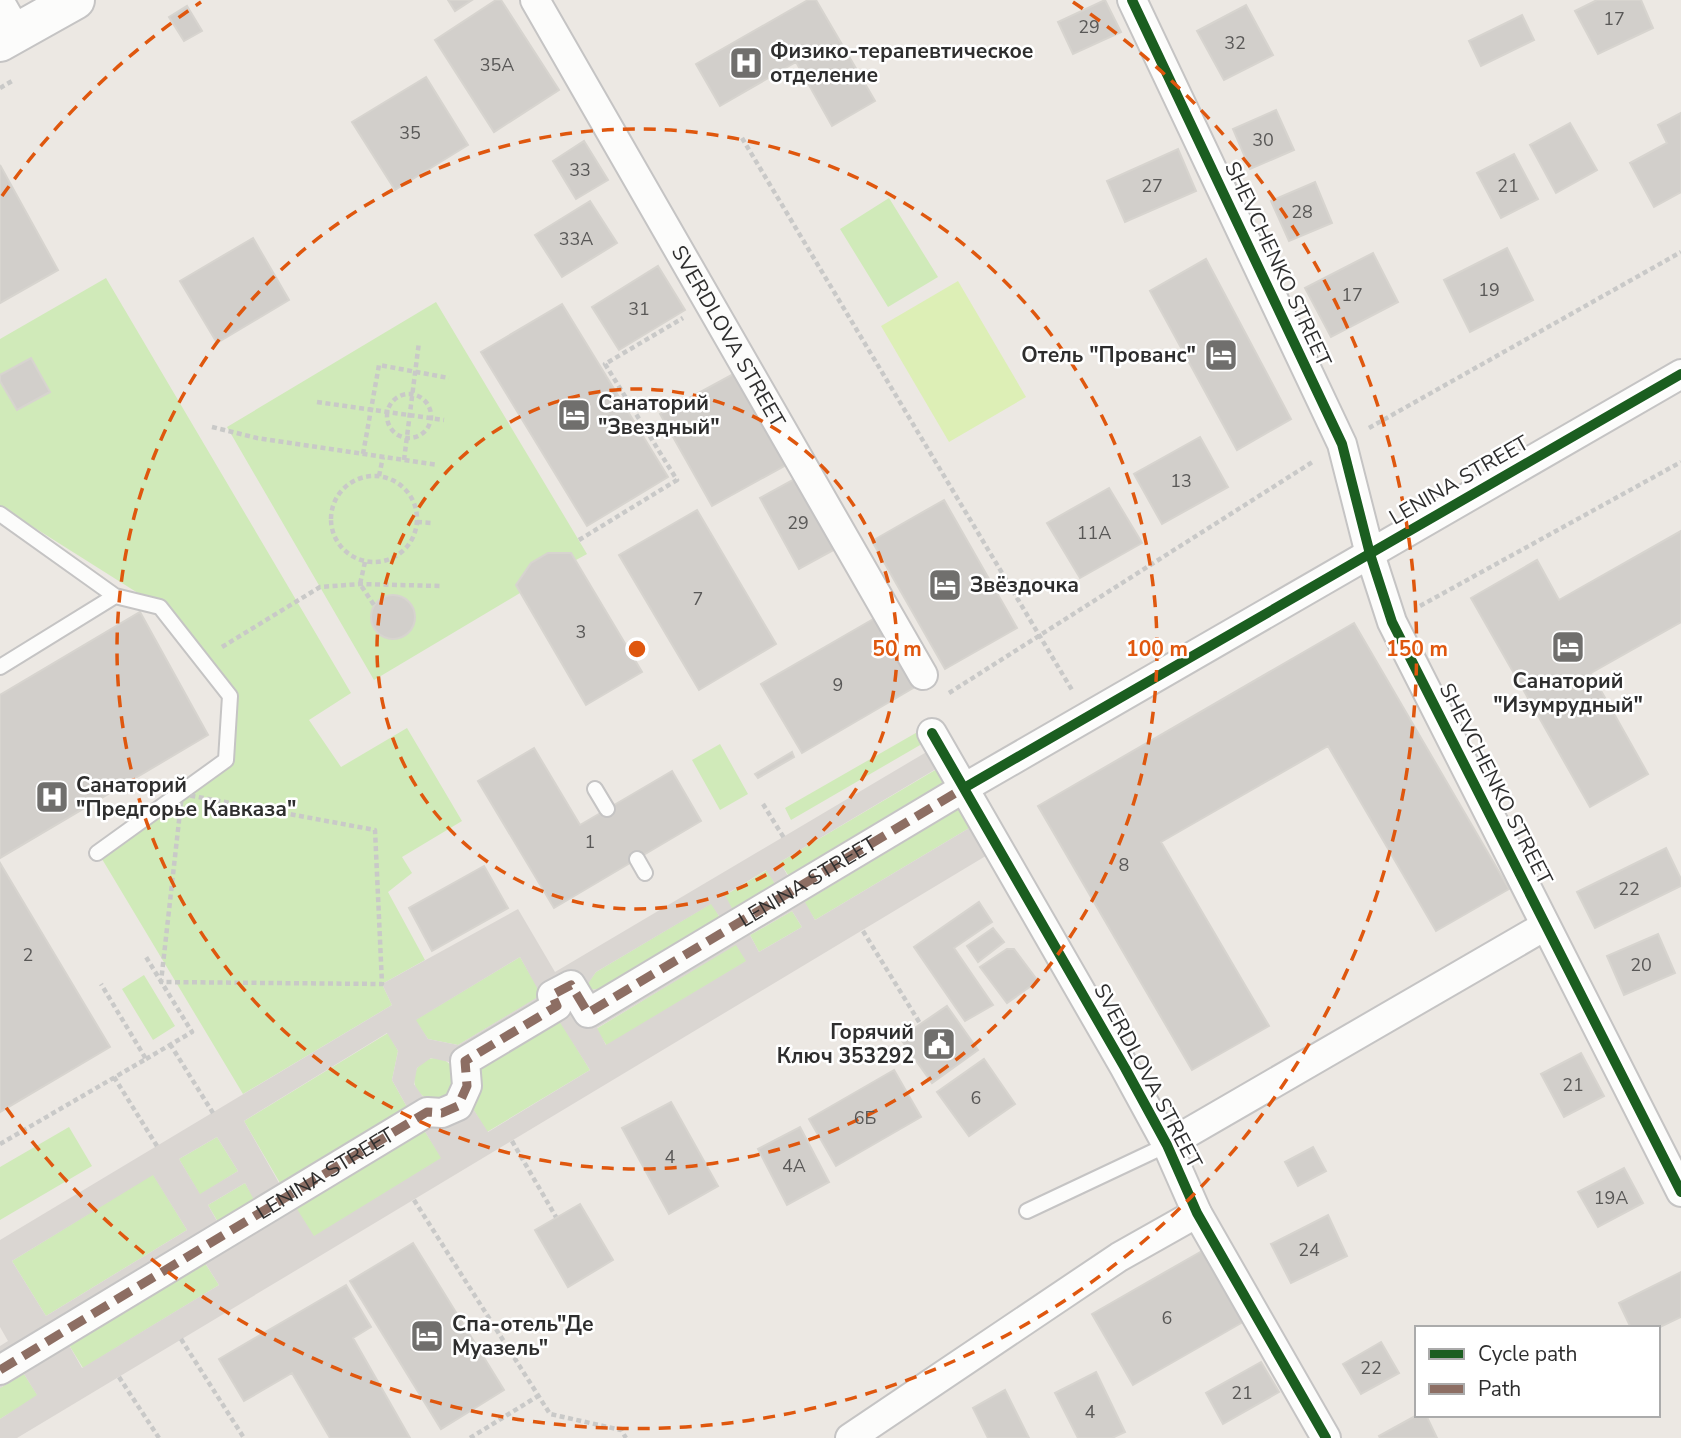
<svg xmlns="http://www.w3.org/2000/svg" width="1681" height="1438" font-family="'Nunito Sans',sans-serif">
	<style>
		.green { fill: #d0eab9 }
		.pitch { fill: #ddefb6 }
		.plaza { fill: #dad6d2; fill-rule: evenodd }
		.building { fill: #d2cfcb; stroke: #d7d4cf; stroke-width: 2 }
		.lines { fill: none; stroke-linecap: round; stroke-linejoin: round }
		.lane-casing { stroke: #c5c4c4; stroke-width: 18 }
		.street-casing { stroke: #c5c4c4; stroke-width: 32 }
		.secondary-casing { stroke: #c5c4c4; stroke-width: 42 }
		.path { stroke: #c9c9c8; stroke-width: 4.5; stroke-dasharray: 5 3.5; stroke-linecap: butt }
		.lane { stroke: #fcfcfb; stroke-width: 14 }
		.street { stroke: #fcfcfb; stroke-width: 28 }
		.secondary { stroke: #fcfcfb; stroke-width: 38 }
		.quiet { stroke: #8d6e63; stroke-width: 9; stroke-dasharray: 18 9; stroke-linecap: butt }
		.cycleway-casing { stroke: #fff; stroke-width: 15 }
		.cycleway { stroke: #1b5e20; stroke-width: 10 }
		.ring { fill: none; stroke: #df570e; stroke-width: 3.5; stroke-dasharray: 12 9 }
		.labels { text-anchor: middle; stroke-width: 5; stroke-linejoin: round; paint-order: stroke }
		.number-label { font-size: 18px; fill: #595857 }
		.poi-label { font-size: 21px; font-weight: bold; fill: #2e2e2e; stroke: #fff; text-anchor: start }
		.street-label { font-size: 21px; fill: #2e2e2e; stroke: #fff }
		.centre { fill: #df570e; stroke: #fff; stroke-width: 3.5 }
		.ring-label { font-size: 21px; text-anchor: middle; font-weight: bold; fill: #df570e; stroke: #fff; stroke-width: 5; stroke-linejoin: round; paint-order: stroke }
	</style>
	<rect width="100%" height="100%" fill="#ece8e3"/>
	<path class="green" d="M889,198L938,277L888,307L840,229Z
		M106,278L351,693L309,720L341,767L407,728L462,821L402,857L412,873L388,892L425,960L382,984L392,1005L243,1094L99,854L225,760L230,696L160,607L0,506V339Z
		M436,302L587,554L576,560L571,553C539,553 534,559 516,585L520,593L374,680L227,427Z
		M921,730L927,741L791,820L785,808Z
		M720,744L748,794L720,810L692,760Z
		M947,763L957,781L791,880L780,862Z
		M965,805L976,824L815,920L804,902Z
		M767,870L777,887L734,912L724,896Z
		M712,903L721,920L606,988L582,991L596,972Z
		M792,911L802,927L759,952L750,935Z
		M736,944L747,961L607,1046L596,1029Z
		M520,957L542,995L458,1045L428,1039L415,1020Z
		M144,975L175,1026L153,1040L122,989Z
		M560,1021L590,1070L487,1132L470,1104L477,1071Z
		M388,1033L398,1051L392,1080L407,1107L280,1183L244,1121Z
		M414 1079a21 21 0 1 1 42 0a21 21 0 1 1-42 0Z
		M69,1127L92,1166L0,1220V1167Z
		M424,1130L442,1158L314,1237L296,1209Z
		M217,1137L238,1171L200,1195L179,1159Z
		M153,1174L187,1230L46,1316L12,1261Z
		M245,1183L255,1200L218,1222L208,1205Z
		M205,1263L219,1285L83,1368L69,1345Z
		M24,1374L38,1396L0,1419V1388Z"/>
	<path class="pitch" d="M958,281L1026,397L949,442L881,326Z"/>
	<path class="plaza" d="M940,744L999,848L17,1438H0V1419L37,1395L24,1374L0,1388V1346L8,1341L0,1327V1240L392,1005L382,984L518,909L555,972ZM946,763L957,782L790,880L780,862ZM965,805L976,824L815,920L805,902ZM766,870L777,887L734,912L725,895ZM711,904L721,919L607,988L583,991L596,972ZM792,911L802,927L759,952L750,935ZM736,945L746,961L606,1045L597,1028ZM520,957L541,995L458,1045L428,1039L416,1020ZM559,1021L590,1070L488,1132L470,1104L481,1089L477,1071ZM387,1033L398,1051L392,1080L407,1107L279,1183L244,1121ZM431,1058L449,1062L455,1070L452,1094L438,1102L423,1097L414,1084L417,1068ZM424,1130L441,1158L314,1236L297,1209ZM217,1137L238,1171L200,1194L179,1159ZM153,1175L187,1230L46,1316L12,1261ZM245,1183L254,1200L217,1221L208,1205ZM205,1263L219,1285L82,1368L69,1345Z"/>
	<path class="building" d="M448,0H472L455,11Z
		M496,0H501L559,90L494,132L435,40Z
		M808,0H816L875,101L832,126L796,62L720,106L696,64Z
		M1105,0L1121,32L1073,54L1058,22Z
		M1597,0H1641L1653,28L1598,54L1575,11Z
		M1246,5L1273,55L1224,80L1197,31Z
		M187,6L202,31L184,41L169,17Z
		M1522,15L1534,40L1481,66L1469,41Z
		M426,77L468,145L395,190L352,122Z
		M1276,110L1294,150L1250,169L1233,129Z
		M1681,113V192L1654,207L1630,163L1667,143L1658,125Z
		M1570,123L1597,170L1556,193L1530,145Z
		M584,141L608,180L576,199L553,161Z
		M1178,149L1196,191L1125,222L1107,181Z
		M1514,154L1538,199L1501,218L1477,173Z
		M0,165L58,270L0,303Z
		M1315,182L1332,223L1289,241L1271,201Z
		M590,201L617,243L562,277L535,235Z
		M253,238L289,300L217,343L180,281Z
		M1507,248L1533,300L1470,332L1444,280Z
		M1373,253L1398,302L1331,337L1305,288Z
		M1206,259L1291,419L1237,450L1150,291Z
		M658,266L685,310L619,350L592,307Z
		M562,304L668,477L587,526L481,352Z
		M31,358L50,392L17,410L0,381V375Z
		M735,373L786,465L712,506L660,414Z
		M1200,437L1228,487L1162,524L1134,474Z
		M798,477L837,548L799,569L760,498Z
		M1109,488L1142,543L1080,578L1047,523Z
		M944,500L1017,628L945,669L872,541Z
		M697,510L776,644L699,690L619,555Z
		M1681,531V622L1591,673L1648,774L1590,807L1471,598L1537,560L1559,600Z
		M548,553H571L642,672L586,705L516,585L531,563Z
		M371 617a22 22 0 1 1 44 0a22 22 0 1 1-44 0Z
		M140,612L208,735L0,858V695Z
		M875,618L915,687L802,753L761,684Z
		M1354,623L1509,889L1436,931L1328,746L1161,842L1269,1026L1192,1070L1038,806Z
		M534,748L580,825L672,771L701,821L554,908L478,781Z
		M792,752L794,757L758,778L755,774Z
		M1666,848L1681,879V886L1595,928L1577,892Z
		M0,863L110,1047L0,1112Z
		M484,866L508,908L432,951L409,908Z
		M979,902L992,922L954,948L993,1005L965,1021L914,947Z
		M993,928L1004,942L978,962L967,946Z
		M1658,934L1675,973L1624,995L1607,956Z
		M1007,949H1014L1038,981L1007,1003L980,967Z
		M947,1006L978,1050L932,1083L900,1038Z
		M1581,1053L1604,1096L1564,1117L1541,1074Z
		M984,1059L1015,1104L969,1136L937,1092Z
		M894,1070L921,1117L836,1166L809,1119Z
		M671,1102L718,1186L669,1214L622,1128Z
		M800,1127L829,1182L787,1205L758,1149Z
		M1313,1147L1326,1171L1298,1186L1285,1162Z
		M1624,1168L1643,1203L1598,1227L1578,1192Z
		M580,1204L613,1260L568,1287L535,1230Z
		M1328,1215L1347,1256L1291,1283L1271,1244Z
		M413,1243L504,1390L441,1429L350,1281Z
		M1202,1251L1243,1322L1133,1385L1092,1314Z
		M1681,1272V1317L1658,1328H1631L1619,1303Z
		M346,1285L371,1327L353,1338L410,1438H330L292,1373L244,1401L219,1359Z
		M1381,1342L1399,1373L1361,1394L1343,1364Z
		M1261,1362L1279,1392L1223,1424L1206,1393Z
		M1096,1372L1125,1432L1112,1438H1078L1055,1393Z
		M1005,1390L1029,1438H988L973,1408Z
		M1417,1415H1426L1437,1438H1380L1379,1436Z"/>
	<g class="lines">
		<defs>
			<path id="lane" d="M0,514L115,596L160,607L230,696L226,760L97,853
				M0,667L115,596
				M595,789L607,809
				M637,859L645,873
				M1027,1211L1167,1145"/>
			<g id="street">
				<path id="s1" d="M535,0L923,675"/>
				<path d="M1132,0L1342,444L1370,554L1392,622L1681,1192"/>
				<path d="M0,2L17,32"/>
				<path d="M932,733L1125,1068L1167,1145L1197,1213L1326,1438"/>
				<path d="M1167,1145L1545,926"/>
				<path id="s2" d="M0,1370L427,1112L442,1113L458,1106L467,1086L465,1061L557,1006L552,995L571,985L588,1013L964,788L1681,374"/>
				<path d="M850,1438L1119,1257L1197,1213"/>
			</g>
			<path id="secondary" d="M0,42L75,0"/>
		</defs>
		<use href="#lane" class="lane-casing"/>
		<use href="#street" class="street-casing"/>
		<use href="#secondary" class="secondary-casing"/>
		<path class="path" d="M0,88L12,81
			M742,138L1072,690
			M387 416a22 22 0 1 1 44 0a22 22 0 1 1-44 0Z
			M317,402L444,420
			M212,427L257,438L438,465
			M1369,428L1681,252
			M363,454L379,365L449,378
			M404,460L419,342
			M379,476L383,457
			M331 519a43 43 0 1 1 86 0a43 43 0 1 1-86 0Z
			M417,522L431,523
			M579,540L677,480L605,364L683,318
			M365,562L360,584L374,605
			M1420,606L1681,462
			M222,647L320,587L360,584L440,586
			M949,693L1314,461
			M182,794L375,830L382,984L161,982Z
			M763,804L784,838
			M863,931L921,1025
			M170,1044L213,1113
			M146,1059L192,1032L146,957
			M114,1077L157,1146
			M512,1141L556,1217
			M0,1144L146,1059L101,984
			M414,1200L550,1414L621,1430L626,1438
			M181,1339L244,1438
			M119,1377L159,1438
			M470,1438L538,1396"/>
		<use href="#lane" class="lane"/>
		<use href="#street" class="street"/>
		<use href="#secondary" class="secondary"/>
		<path class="quiet" d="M0,1370L427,1112L442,1113L458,1106L467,1086L465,1061L557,1006L552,995L571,985L588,1013L964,788"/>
		<defs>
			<path id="cycleway" d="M1132,0L1342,444L1370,554L1392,622L1681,1192
				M932,733L1125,1068L1167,1145L1197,1213L1326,1438
				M964,788L1681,374"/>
		</defs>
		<use href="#cycleway" class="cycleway-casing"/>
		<use href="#cycleway" class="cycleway"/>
	</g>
	<g class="ring">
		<circle cx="637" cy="649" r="260"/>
		<circle cx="637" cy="649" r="520"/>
		<path d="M2 196A780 780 0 0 1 201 2M1073 2A780 780 0 1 1 2 1102"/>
	</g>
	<defs>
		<symbol id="hospital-square" viewBox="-11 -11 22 22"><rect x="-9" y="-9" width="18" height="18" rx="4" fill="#706f6d" stroke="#fff"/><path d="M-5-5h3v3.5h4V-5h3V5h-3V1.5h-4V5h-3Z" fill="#fff"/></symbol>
		<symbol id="hotel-square" viewBox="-11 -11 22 22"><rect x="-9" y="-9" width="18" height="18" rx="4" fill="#706f6d" stroke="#fff"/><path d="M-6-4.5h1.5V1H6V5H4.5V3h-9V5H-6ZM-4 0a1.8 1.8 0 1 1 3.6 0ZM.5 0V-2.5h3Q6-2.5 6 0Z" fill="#fff"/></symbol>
		<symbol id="civic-square" viewBox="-11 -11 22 22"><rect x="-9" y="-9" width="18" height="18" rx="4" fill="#706f6d" stroke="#fff"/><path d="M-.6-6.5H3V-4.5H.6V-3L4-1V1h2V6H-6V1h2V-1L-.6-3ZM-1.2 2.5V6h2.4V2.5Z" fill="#fff"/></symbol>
	</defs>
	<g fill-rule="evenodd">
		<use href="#hospital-square" x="727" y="44" width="38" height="38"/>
		<use href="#hotel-square" x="1202" y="336" width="38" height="38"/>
		<use href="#hotel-square" x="555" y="396" width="38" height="38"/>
		<use href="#hotel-square" x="926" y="566" width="38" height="38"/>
		<use href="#hotel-square" x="1549" y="628" width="38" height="38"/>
		<use href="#hospital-square" x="33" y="778" width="38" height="38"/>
		<use href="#civic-square" x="920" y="1025" width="38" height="38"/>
		<use href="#hotel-square" x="408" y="1317" width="38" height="38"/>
	</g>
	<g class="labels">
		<g class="number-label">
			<text x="1614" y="25">17</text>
			<text x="1089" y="33">29</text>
			<text x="1235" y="49">32</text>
			<text x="497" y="71">35А</text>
			<text x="410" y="139">35</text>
			<text x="1263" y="146">30</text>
			<text x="580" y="176">33</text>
			<text x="1152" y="192">27</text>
			<text x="1508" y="192">21</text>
			<text x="1302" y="218">28</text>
			<text x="576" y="245">33А</text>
			<text x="1489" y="296">19</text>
			<text x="1352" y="301">17</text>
			<text x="639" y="315">31</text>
			<text x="1181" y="487">13</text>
			<text x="798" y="529">29</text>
			<text x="1094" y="539">11А</text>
			<text x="698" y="605">7</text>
			<text x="581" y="638">3</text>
			<text x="838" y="691">9</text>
			<text x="590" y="848">1</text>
			<text x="1124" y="871">8</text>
			<text x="1629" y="895">22</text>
			<text x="28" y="961">2</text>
			<text x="1641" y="971">20</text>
			<text x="1573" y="1091">21</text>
			<text x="976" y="1104">6</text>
			<text x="865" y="1124">6Б</text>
			<text x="670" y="1163">4</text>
			<text x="794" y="1172">4А</text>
			<text x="1611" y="1204">19А</text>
			<text x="1309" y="1256">24</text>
			<text x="1167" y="1324">6</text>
			<text x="1371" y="1374">22</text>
			<text x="1242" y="1399">21</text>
			<text x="1090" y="1418">4</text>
		</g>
		<g class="poi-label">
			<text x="770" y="58">Физико-терапевтическое<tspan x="770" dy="24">отделение</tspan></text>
			<text x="1196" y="362" text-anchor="end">Отель "Прованс"</text>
			<text x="598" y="410">Санаторий<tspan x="598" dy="24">"Звездный"</tspan></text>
			<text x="970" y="592">Звёздочка</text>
			<text x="1568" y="688" text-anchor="middle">Санаторий<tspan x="1568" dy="24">"Изумрудный"</tspan></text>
			<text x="76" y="792">Санаторий<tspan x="76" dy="24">"Предгорье Кавказа"</tspan></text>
			<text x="914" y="1039" text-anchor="end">Горячий<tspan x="914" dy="24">Ключ 353292</tspan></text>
			<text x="452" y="1331">Спа-отель"Де<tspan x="452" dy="24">Муазель"</tspan></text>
		</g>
		<g class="street-label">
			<text transform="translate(1278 264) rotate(65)" y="7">SHEVCHENKO STREET</text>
			<text dy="7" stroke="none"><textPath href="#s1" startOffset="388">SVERDLOVA STREET</textPath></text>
			<text transform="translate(1459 480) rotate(-30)" y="7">LENINA STREET</text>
			<text transform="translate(1496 784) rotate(63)" y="7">SHEVCHENKO STREET</text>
			<text dy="7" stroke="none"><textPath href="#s2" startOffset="1008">LENINA STREET</textPath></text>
			<text transform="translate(1148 1076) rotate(62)" y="7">SVERDLOVA STREET</text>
			<text dy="7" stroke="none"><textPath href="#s2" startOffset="380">LENINA STREET</textPath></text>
		</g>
	</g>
	<circle cx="637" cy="649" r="10" class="centre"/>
	<g class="ring-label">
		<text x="897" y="656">50 m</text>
		<text x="1157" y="656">100 m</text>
		<text x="1417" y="656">150 m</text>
	</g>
	<rect x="1415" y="1326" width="245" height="91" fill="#ffffff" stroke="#ababab" stroke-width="2"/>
	<rect x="1429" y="1349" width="35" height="10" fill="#1b5e20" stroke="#ababab" stroke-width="2"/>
	<text x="1478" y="1361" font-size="21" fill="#2e2e2e">Cycle path</text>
	<rect x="1429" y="1384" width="35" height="10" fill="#8d6e63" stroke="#ababab" stroke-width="2"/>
	<text x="1478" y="1396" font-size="21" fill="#2e2e2e">Path</text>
</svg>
